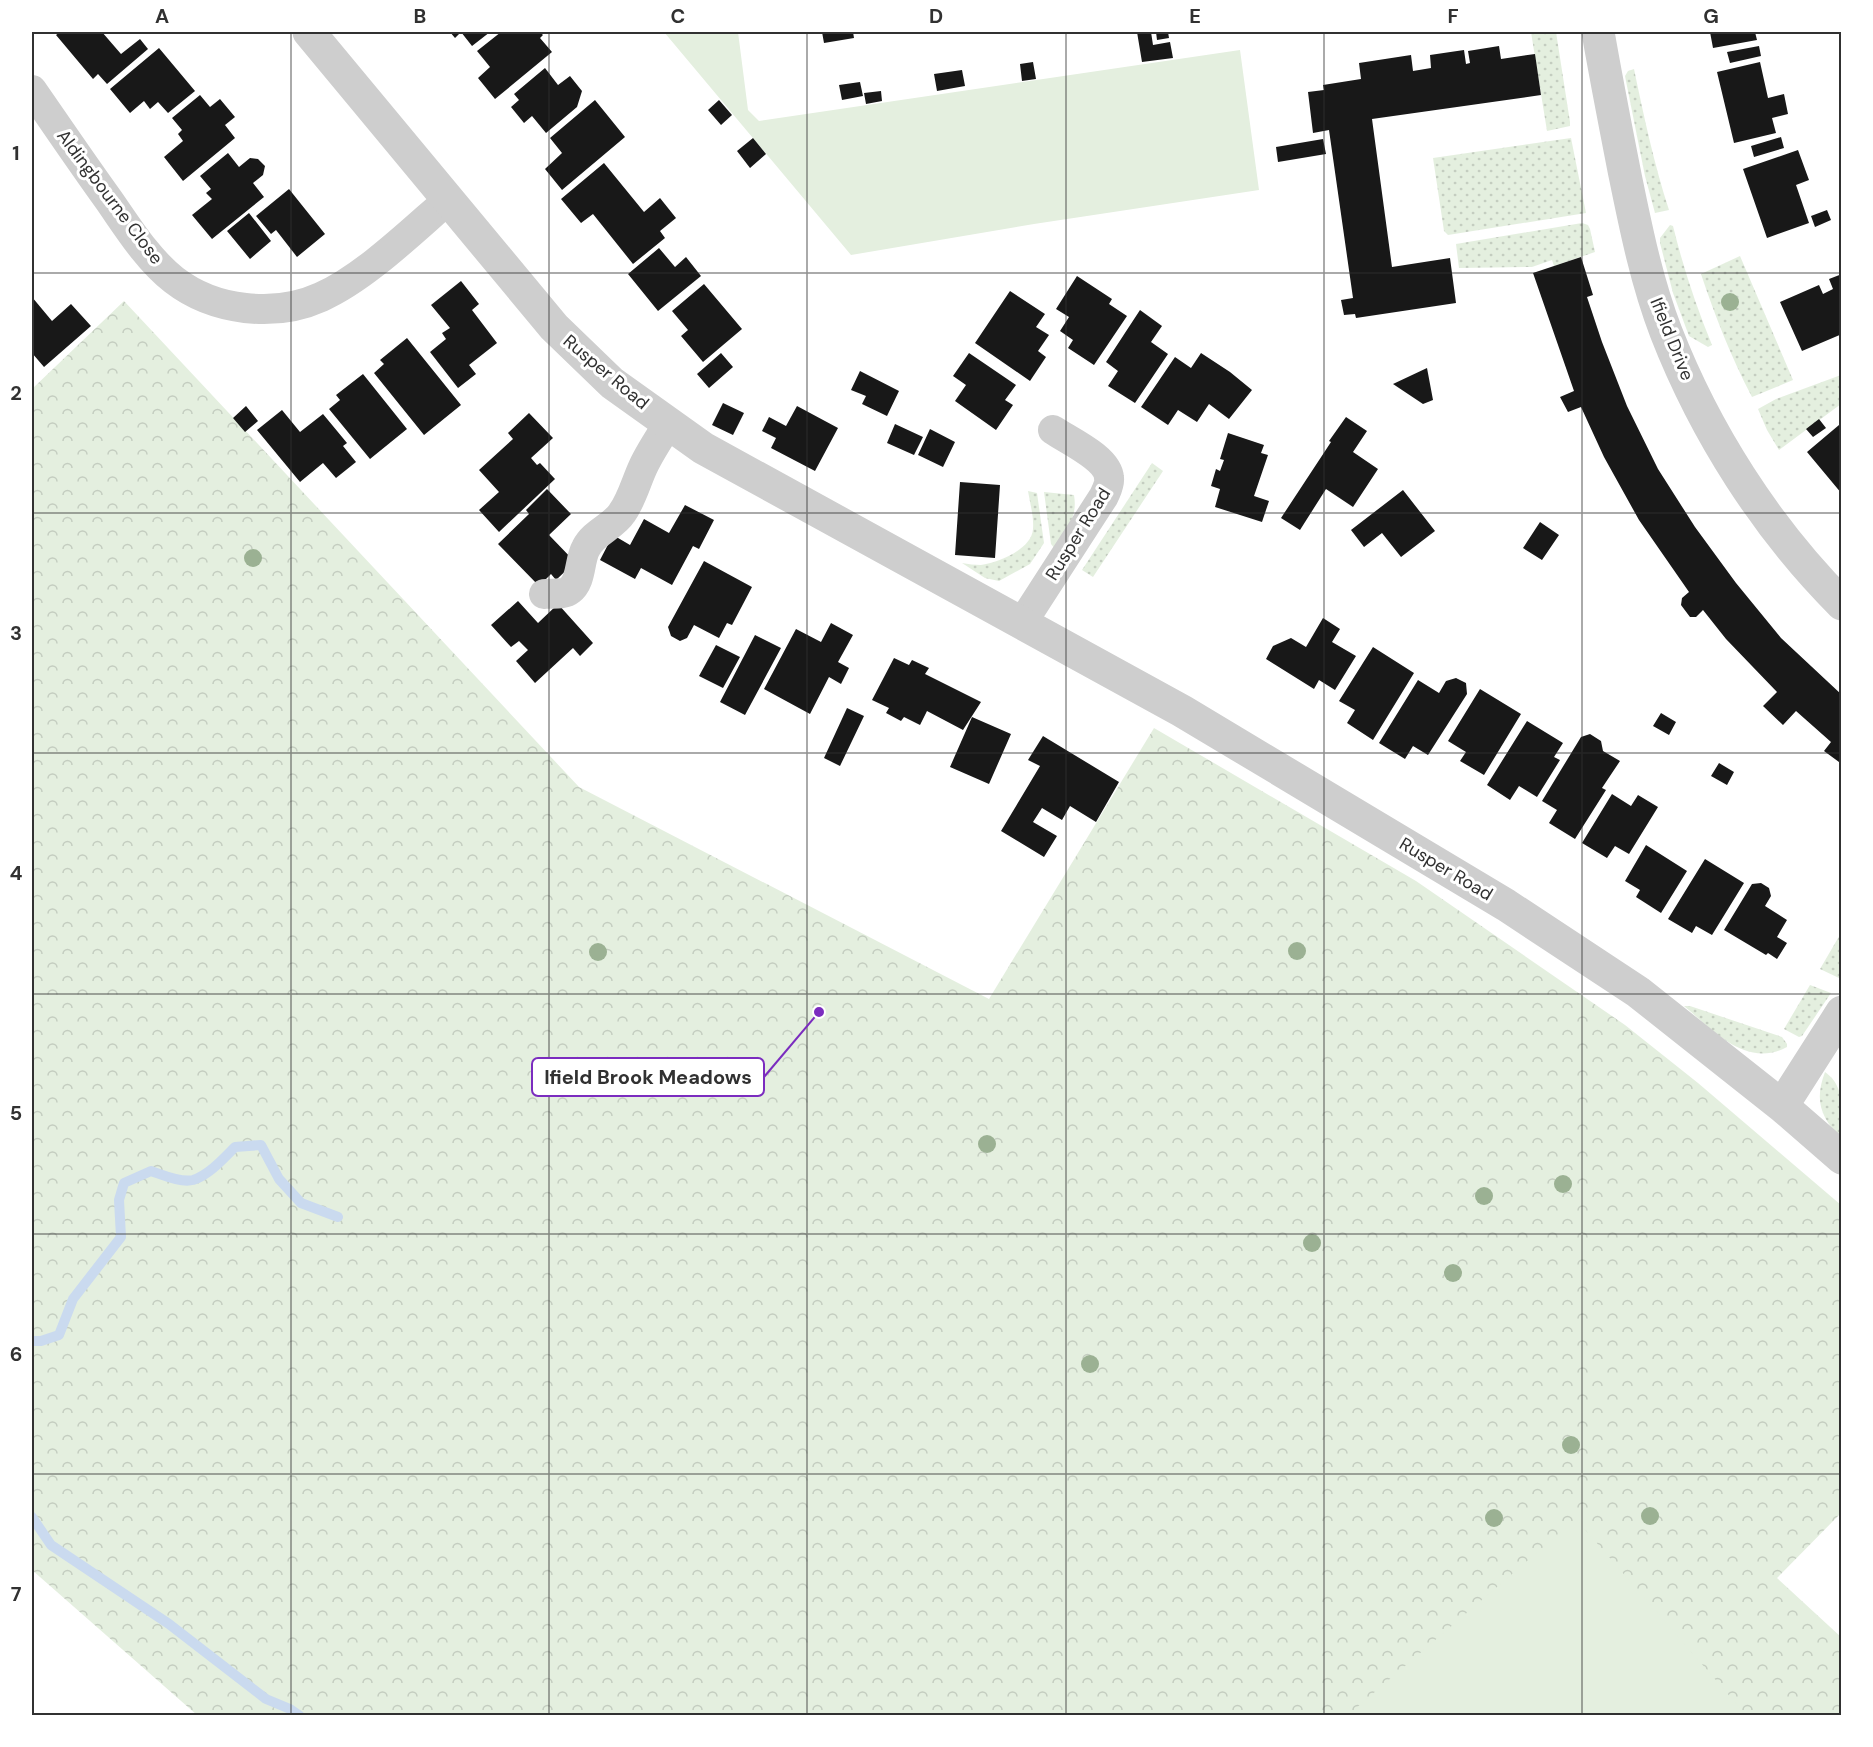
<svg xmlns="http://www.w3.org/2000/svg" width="1873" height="1747" font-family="'DM Sans',sans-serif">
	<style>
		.grass { fill: url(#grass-dots) }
		.forest { fill: url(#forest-crowns) }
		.garden { fill: #e4efdf }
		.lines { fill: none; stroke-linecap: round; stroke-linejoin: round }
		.stream { stroke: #cadaef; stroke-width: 10 }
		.building { fill: #181818 }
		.minor { stroke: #cecece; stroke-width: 30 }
		.tertiary { stroke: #cecece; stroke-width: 33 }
		.tree { fill: #9bb193 }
		.grid { fill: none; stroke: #313131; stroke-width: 1.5; stroke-opacity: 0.55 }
		.labels { text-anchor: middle; stroke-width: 6; stroke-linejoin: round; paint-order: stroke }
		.street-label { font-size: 18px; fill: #313131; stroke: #fff }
		.leader { fill: none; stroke: #7b2cbf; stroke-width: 2 }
		.callout-dot { fill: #7b2cbf; stroke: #fff; stroke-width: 2 }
		.callout { fill: #fff; stroke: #7b2cbf; stroke-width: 2 }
		.callout-label { font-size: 20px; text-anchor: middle; font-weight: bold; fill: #313131 }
		.neatline { fill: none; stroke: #313131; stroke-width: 2 }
		.grid-label { font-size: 20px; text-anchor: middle; font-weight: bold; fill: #313131 }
	</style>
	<defs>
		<pattern id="grass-dots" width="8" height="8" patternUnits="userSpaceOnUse" patternTransform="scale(1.5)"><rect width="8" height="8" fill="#e4efdf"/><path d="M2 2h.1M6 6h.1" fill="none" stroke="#c4cdc0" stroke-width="1.8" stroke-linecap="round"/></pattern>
		<pattern id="forest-crowns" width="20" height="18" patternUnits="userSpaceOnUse" patternTransform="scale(1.5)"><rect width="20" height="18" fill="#e4efdf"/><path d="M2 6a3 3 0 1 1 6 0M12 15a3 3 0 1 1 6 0" fill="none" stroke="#c4cdc0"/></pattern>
	</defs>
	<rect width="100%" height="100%" fill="#fff"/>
	<path class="grass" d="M1531,32H1556L1570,122V126L1547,131Z
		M1634,69C1644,117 1654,164 1669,210L1655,213L1645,176L1625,76L1628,71Z
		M1571,138L1586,213L1448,235L1444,231L1433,158Z
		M1582,223L1588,225L1590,229L1595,252L1554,266L1552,260L1532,267L1459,268L1456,244Z
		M1670,225L1673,226C1683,267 1696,306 1712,345L1708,347L1689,336L1673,293L1660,243V238Z
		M1740,256L1793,380L1752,397C1731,357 1715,316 1701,274Z
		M1841,375V404L1779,450L1767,430L1758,409L1776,399Z
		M1152,463L1163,471L1093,577L1082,570Z
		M1028,491L1037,493L1044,543L1030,564L999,581L985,578L962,563C968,564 975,565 981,565C998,563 1032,549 1033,529C1034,517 1030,503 1028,491Z
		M1044,492L1074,495C1078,518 1066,530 1055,549L1051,544Z
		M1841,933V973L1839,978L1820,969Z
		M1810,985L1831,993L1802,1036L1799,1037L1784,1029Z
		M1684,1006H1690L1782,1037L1787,1044V1047C1746,1069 1713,1030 1684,1006Z
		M1825,1072C1847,1087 1841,1115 1841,1139C1821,1117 1814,1101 1825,1072Z"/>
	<path class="forest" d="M124,301L579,787L989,999L1154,728L1416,881L1625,1025L1698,1083L1841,1205V1513L1777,1578L1841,1637V1715H197L32,1570V389Z"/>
	<path class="garden" d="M664,32H738L748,110L759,121L1240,50L1259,190L1034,224L851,255Z
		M1576,1519L1746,1715H1348Z"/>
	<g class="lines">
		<path class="stream" d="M32,1341H41L59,1335L73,1299L121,1237L119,1200L124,1183L151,1171C163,1175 181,1183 193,1180C209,1175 224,1158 235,1147L261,1145L279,1179L301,1203L338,1217
			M32,1517L51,1545L169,1624L266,1699L290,1709L300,1716"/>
	</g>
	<path class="building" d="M60,32H102L121,54L140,39L148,49L107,84L98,74L93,79L56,35Z
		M450,32H490L472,46L461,32L455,38Z
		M501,32H540L543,35L540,38L552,52L495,99L478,78L490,67L477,51Z
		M822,32H853L854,38L824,43Z
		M1137,32H1151L1153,45L1170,42L1173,58L1142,62Z
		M1156,32H1168L1169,38L1157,40Z
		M1710,32H1755L1757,40L1713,48Z
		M1499,46L1501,59L1535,54L1541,95L1372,119L1392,267L1450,258L1456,303L1356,318L1355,314L1344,315L1341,300L1353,298L1329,130L1313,133L1308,92L1324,90L1323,85L1361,79L1359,63L1411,55L1413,71L1431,68L1430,55L1464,50L1466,64L1470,63L1468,51Z
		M1759,46L1761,56L1730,63L1727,52Z
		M159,48L195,91L168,113L158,102L150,109L144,101L130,113L110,89Z
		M1033,62L1036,79L1022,81L1020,64Z
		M1760,62L1768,98L1784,94L1788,114L1772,118L1776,133L1734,143L1717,72Z
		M545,68L558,85L570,76L582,91L577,107L546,133L532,116L524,123L511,107L519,100L514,94Z
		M962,70L965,86L937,91L934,74Z
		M860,82L863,96L842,100L839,85Z
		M881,91L882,101L866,104L864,93Z
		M200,95L210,107L220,99L235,117L225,125L235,138L183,181L164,157L183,141L178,134L182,130L172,118Z
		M595,100L625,137L562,190L545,169L562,153L550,138Z
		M719,100L732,115L721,125L708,110Z
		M1781,137L1784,148L1754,157L1751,146Z
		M753,138L766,154L750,168L737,151Z
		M1323,139L1326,154L1278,162L1276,147Z
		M1798,150L1809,180L1796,185L1809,223L1767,238L1743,169Z
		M228,153L239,167L250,158L258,159L265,166L263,175L253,183L264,197L212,239L192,215L212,199L206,193L211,189L200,176Z
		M604,163L644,212L660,198L676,218L660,231L665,238L633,264L593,214L581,223L561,199Z
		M289,189L325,234L297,257L276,230L271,234L256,216Z
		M1827,210L1831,220L1815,227L1811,216Z
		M249,213L271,241L250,259L227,231Z
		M659,248L675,267L686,257L701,276L658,311L628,274Z
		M1581,257L1593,295L1587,297L1602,342L1627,406L1658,469L1695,527L1736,583L1781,638L1842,695V759L1839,762L1824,751L1831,742L1796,711L1783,725L1763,706L1777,692L1726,639L1703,610L1696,617H1690L1681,605L1682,598L1689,592L1639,520L1604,457L1581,407L1568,412L1560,397L1574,391L1533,273Z
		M1842,274V334L1802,351L1780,302L1819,285L1823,294L1833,289L1829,279Z
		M1077,276L1112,299L1109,304L1127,316L1094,365L1068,348L1073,340L1060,331L1069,317L1056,309Z
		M461,281L479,304L472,310L497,343L469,365L476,374L458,388L430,352L446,339L442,333L450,328L431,305Z
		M704,284L742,329L703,362L681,336L688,330L672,311Z
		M1010,291L1045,314L1036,327L1049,335L1038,351L1046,357L1030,381L975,343Z
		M32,297L52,321L71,304L91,326L44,367L32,353Z
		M1140,310L1162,326L1151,342L1168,354L1135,403L1108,386L1118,371L1106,362Z
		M407,338L461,405L424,435L374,373L384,364L380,360Z
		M721,353L733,367L709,388L697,374Z
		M969,353L1016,385L1005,400L1013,405L996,430L955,401L966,385L953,376Z
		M1201,353L1230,372L1252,390L1229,419L1209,404L1197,422L1178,410L1168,425L1141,407L1175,357L1191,368Z
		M1427,368L1433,400L1423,404L1393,384Z
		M860,371L899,391L887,416L862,404L866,396L851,390Z
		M363,374L407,429L370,459L329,409L340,400L336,395Z
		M723,403L744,413L733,435L712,425Z
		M246,406L258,421L245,432L233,418Z
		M797,406L838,428L815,471L771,448L776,438L762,431L769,417L786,426Z
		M282,410L300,432L323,414L347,443L343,446L356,462L336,478L323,463L300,482L257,430Z
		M529,413L553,438L531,458L537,465L540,463L555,479L499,532L479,510L499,492L479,470L513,439L508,433Z
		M1346,417L1367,431L1353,452L1378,469L1353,507L1326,489L1300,530L1281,518L1331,442L1329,441Z
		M1819,419L1826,428L1813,437L1806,429Z
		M895,424L923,437L914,455L887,443Z
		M1839,425L1842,427V494L1807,452Z
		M930,429L955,442L943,467L918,455Z
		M1228,433L1264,445L1261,453L1268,455L1254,496L1269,501L1262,522L1215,507L1220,489L1211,486L1216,469L1220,471L1224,460L1220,459Z
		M960,482L1000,485L995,558L955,555Z
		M547,489L571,514L549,535L575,562L556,580L551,574L539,586L498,544L529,514L526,510Z
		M1403,490L1435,531L1401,557L1382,533L1364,547L1351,530Z
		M685,505L714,520L699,549L693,546L672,585L641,568L635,579L600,560L613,535L630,545L644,519L669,533Z
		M1540,522L1559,535L1542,560L1523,548Z
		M704,561L752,587L732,625L727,623L719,638L694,625L687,638L680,641L671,636L668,627Z
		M518,601L538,623L558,604L593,643L580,656L573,648L535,683L516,661L528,650L519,641L511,647L491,625Z
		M1323,618L1340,629L1332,642L1356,656L1335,690L1319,680L1314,689L1266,659L1273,646L1291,638L1306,647Z
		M831,623L853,635L838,662L849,668L841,684L829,677L810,714L764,689L796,629L821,642Z
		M755,635L781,648L745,715L720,702Z
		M716,645L740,657L723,688L699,676Z
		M1373,647L1414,673L1373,740L1347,723L1355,710L1339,701Z
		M894,658L909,665L912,660L929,668L925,674L981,702L963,730L927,711L920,725L904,717L901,721L886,713L889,708L872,700Z
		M1456,678L1466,683L1467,694L1428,755L1413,746L1405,759L1379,743L1418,680L1439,693L1446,681Z
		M1480,689L1521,714L1484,775L1460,761L1466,752L1448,741Z
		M847,708L864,716L840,766L824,758Z
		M1661,713L1676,722L1669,735L1653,726Z
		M972,717L1011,734L989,784L950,767Z
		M1527,721L1563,743L1554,757L1560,760L1537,797L1519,786L1510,800L1487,785Z
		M1590,734L1601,741L1603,751L1620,761L1602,788L1606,790L1575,839L1549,823L1557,810L1542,801L1581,737Z
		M1043,736L1119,782L1096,822L1070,806L1062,820L1042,808L1033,822L1057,836L1044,857L1001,831L1040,766L1028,760Z
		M1719,763L1734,772L1727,785L1711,776Z
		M1612,794L1631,806L1638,795L1658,807L1629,854L1615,846L1607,858L1582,843Z
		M1646,845L1687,871L1661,913L1636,897L1640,890L1625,881Z
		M1705,859L1744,883L1712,935L1696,926L1692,933L1668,919Z
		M1761,883L1769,888L1771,896L1765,906L1787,920L1777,937L1787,943L1777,959L1768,953L1766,955L1724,930L1752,884Z"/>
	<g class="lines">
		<path class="minor" d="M32,90C57,126 82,163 108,199C127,226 147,259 174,280C214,311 275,318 321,297C364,278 412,231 448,200
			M544,594C551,593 564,595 570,590C582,581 579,560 586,548C594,532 613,527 622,513C632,499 636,482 643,467C650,452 660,437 669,423
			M1022,623L1104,496C1106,491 1110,484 1109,478C1108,458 1069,441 1053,430"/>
		<path class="tertiary" d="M309,32L554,327L612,383L703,448L1182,711L1506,905L1638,992L1782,1106L1842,1158
			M1598,32C1606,78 1615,124 1624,170C1635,224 1646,280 1666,332C1705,432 1766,528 1842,604
			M1782,1106L1842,1012"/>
	</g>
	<g class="tree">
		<circle cx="1730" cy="302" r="9"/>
		<circle cx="253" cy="558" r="9"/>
		<circle cx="1297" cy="951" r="9"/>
		<circle cx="598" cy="952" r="9"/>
		<circle cx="987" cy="1144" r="9"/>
		<circle cx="1563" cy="1184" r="9"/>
		<circle cx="1484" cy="1196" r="9"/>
		<circle cx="1312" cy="1243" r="9"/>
		<circle cx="1453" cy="1273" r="9"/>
		<circle cx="1090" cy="1364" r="9"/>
		<circle cx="1571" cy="1445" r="9"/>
		<circle cx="1650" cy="1516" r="9"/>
		<circle cx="1494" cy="1518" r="9"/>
	</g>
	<path class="grid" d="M291,32V1716M549,32V1716M807,32V1716M1066,32V1716M1324,32V1716M1582,32V1716M32,273H1842M32,513H1842M32,753H1842M32,994H1842M32,1234H1842M32,1474H1842"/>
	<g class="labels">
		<g class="street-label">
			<text transform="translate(110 197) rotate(53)" y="6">Aldingbourne Close</text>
			<text transform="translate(1672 339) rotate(68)" y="6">Ifield Drive</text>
			<text transform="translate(606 372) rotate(40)" y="6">Rusper Road</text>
			<text transform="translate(1078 534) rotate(-58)" y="6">Rusper Road</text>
			<text transform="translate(1446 869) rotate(31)" y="6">Rusper Road</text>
		</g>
	</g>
	<path class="leader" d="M819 1012L764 1077"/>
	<circle class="callout-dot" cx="819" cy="1012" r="6"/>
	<rect class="callout" x="532" y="1058" width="232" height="38" rx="6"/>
	<g class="callout-label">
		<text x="648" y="1084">Ifield Brook Meadows</text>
	</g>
	<rect width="1873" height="1747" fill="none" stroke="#ffffff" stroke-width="66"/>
	<rect x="33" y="33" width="1807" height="1681" class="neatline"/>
	<g class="grid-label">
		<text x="162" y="23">A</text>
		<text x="420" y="23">B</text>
		<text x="678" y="23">C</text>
		<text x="936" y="23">D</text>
		<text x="1195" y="23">E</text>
		<text x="1453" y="23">F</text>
		<text x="1711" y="23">G</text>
		<text x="16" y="160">1</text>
		<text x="16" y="400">2</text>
		<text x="16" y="640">3</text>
		<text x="16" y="880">4</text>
		<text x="16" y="1120">5</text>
		<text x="16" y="1361">6</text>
		<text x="16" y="1601">7</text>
	</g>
</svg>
